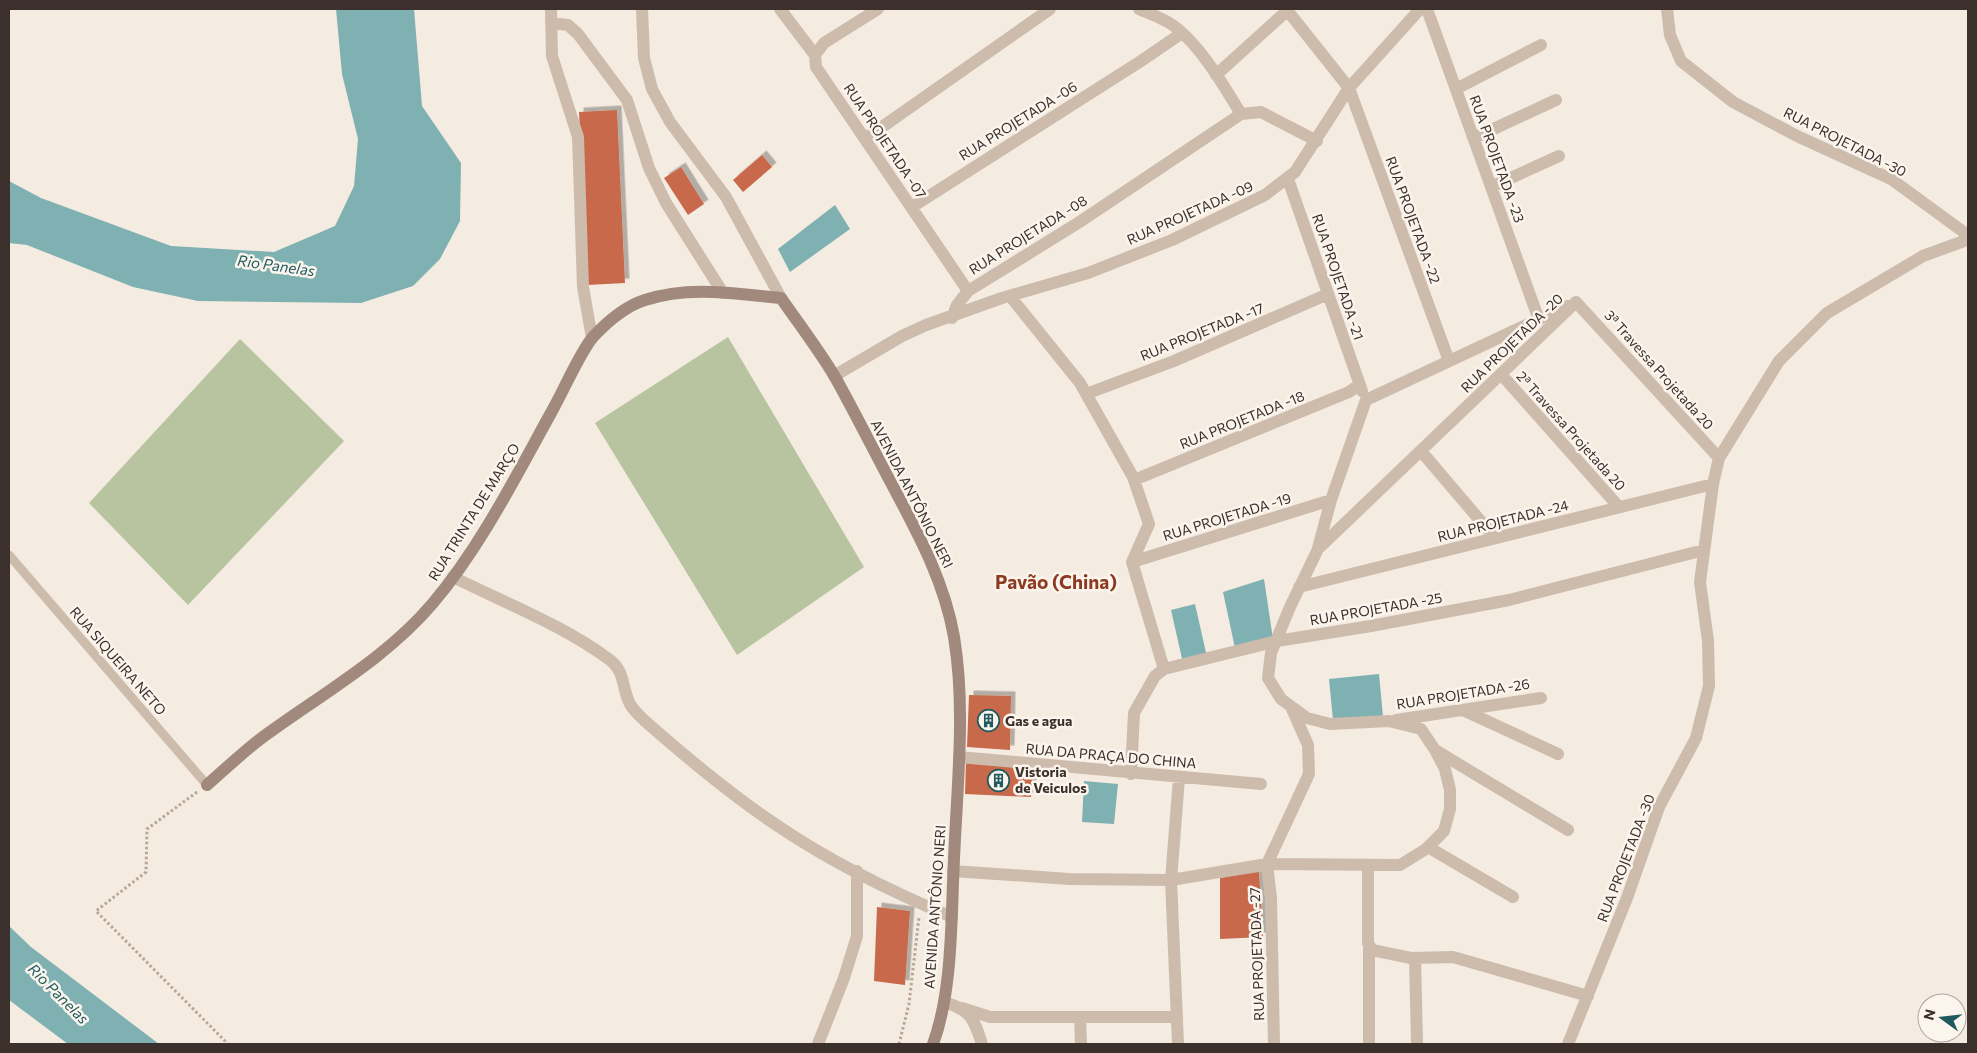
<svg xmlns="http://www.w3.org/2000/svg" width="1977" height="1053" font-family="Commissioner,sans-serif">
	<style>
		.green { fill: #b8c4a0 }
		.water { fill: #7fb0b2 }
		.building { fill: #c8694b; filter: url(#shadow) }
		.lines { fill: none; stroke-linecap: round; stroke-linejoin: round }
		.path { stroke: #b9a596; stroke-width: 3; stroke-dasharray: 2.5 2.5; stroke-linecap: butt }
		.lane { stroke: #cdbbac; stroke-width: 9 }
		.street { stroke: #cdbbac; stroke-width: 12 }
		.secondary { stroke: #a18a7d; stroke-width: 12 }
		.labels { text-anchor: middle; stroke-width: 5; stroke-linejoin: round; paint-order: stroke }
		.street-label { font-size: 14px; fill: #3b302b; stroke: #fbf5ee }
		.poi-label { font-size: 14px; font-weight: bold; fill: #3b302b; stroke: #fbf5ee; text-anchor: start }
		.water-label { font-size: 15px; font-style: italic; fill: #1f5a5e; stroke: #fbf5ee }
		.district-label { font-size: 19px; font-weight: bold; fill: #8c3b22; stroke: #fbf5ee }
	</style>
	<defs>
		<filter id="shadow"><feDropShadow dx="4.5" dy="-4.5" stdDeviation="0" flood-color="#0004"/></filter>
	</defs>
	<rect width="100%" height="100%" fill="#f4ebe1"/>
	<path class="green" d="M728,337L864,567L737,655L595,423Z
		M240,339L344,441L188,605L89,503Z"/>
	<path class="water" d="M336,9H414L422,106L461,163L460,221L440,259L413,286L361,303L198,301L133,287L27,245L9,243V181L41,198L171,246L274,252L335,226L354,186L358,139L342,74Z
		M835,205L850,229L790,272L778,249Z
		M1264,579L1273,639L1235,648L1223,592Z
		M1195,604L1207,657L1183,663L1171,610Z
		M1379,674L1383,717L1333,720L1329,679Z
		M1084,781L1118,784L1114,824L1082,822Z
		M9,926L31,947L159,1044H68L9,1000Z"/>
	<path class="building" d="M617,110L625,283L587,285L579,112Z
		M762,155L772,167L743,192L733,180Z
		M681,167L704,204L688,215L664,178Z
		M969,695L1011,696L1010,750L967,747Z
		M966,761L1033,765L1031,797L965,794Z
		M1259,872L1263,937L1220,939V878Z
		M877,907L910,911L905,985L874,981Z"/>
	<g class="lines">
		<path class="path" d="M197,792L147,829L146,872L96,911L228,1044
			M899,1044L909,1004L919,917"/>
		<path class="lane" d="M9,555L207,785"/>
		<path class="street" d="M551,9L552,56L578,137L583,287L592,338
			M642,9L644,58L652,89L670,122L726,197L781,298
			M780,9L815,55L816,67L968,291
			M1139,9C1150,14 1163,18 1174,26C1200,45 1224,86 1241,114L1261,112L1317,141
			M1427,9L1539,320
			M1287,10L1349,88L1449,361
			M551,23L568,25L578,34L627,100L649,168L666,203L723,293
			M815,55L824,43L878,9
			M1216,75L1289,9
			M1456,89L1541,45
			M1474,138L1556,100
			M865,139L1050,9
			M1288,179L1362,391
			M1491,187L1559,156
			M912,207L1141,61L1182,33
			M1010,296L1080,383L1133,477L1149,524L1132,562L1164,669
			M1576,302L1719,458
			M952,318L957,305L968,291L1078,223L1241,114
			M1501,374L1619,507
			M834,376L902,336L926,325L1002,298L1088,273L1172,240L1265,195L1295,172L1349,88L1420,9
			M1086,394L1174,361L1328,294
			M1421,451L1495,538
			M1134,480L1349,392L1359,385
			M1318,548L1331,500L1366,400L1567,306
			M1132,562L1331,500
			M453,577C505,603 563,625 610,660C625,671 622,689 630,704C633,710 640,716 645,721C687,758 731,795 778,826C831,862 892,892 952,917
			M1299,587L1713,484
			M1463,710L1558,754
			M1396,720L1541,698
			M1435,750L1568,830
			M959,757L1261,784
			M1131,774L1134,713L1155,676L1164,669L1277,641L1371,626L1509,600L1704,550
			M1428,847L1513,897
			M1368,865V943L1372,950L1411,958L1453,957L1588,996
			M953,871L1069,879L1171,880L1267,864L1400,865L1426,849L1444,831L1450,809V790L1445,769L1435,750L1421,729L1389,721L1330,724L1307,718L1281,699L1268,678L1271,653L1290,607L1318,549L1576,302
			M1369,947V1044
			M1415,958L1417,1044
			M944,1002C971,1010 974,1019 982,1044
			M962,1008L990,1017H1177
			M1080,1017L1081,1044
			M818,1044L844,978L857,936V871
			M1178,1044L1171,880L1179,778
			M1274,1044L1271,898L1267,864L1309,774L1308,745L1292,709
			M1568,1044L1627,898L1659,807L1696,738L1709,686L1708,641L1700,582L1713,484L1719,458L1779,361L1827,313L1923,256L1964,241L1965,233L1891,179L1797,136L1733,102L1681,61L1670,35L1667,9"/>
		<path class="secondary" d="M207,785C224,770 241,754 259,740C318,696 385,660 433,603C481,546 516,476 552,411C563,392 580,352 593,337C607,322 626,306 645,300C690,285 736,294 781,298C799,324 819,350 835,377C854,411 871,445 889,479C916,530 944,579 954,637C966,709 957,786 954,859C951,917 953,990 933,1044"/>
	</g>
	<defs>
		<symbol id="building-ring" viewBox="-11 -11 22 22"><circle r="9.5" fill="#fbf5ee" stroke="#1f5a5e" stroke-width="1.5"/><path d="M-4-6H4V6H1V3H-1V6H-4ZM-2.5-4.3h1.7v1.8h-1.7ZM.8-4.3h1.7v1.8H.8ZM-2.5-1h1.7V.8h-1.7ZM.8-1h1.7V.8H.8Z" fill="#1f5a5e"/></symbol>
	</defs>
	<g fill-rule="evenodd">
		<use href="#building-ring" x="976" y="708" width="25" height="25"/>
		<use href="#building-ring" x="986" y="768" width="25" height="25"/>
	</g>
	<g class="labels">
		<g class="street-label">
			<text transform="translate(1018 121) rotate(-32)" y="5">RUA PROJETADA -06</text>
			<text transform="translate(885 141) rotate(56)" y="5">RUA PROJETADA -07</text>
			<text transform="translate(1845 142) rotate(27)" y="5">RUA PROJETADA -30</text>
			<text transform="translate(1497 159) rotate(70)" y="5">RUA PROJETADA -23</text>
			<text transform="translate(1190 213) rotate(-24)" y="5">RUA PROJETADA -09</text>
			<text transform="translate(1413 220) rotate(70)" y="5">RUA PROJETADA -22</text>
			<text transform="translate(1028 235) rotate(-32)" y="5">RUA PROJETADA -08</text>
			<text transform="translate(1338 277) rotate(71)" y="5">RUA PROJETADA -21</text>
			<text transform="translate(1202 332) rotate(-22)" y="5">RUA PROJETADA -17</text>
			<text transform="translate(1512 343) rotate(-44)" y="5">RUA PROJETADA -20</text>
			<text transform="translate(1659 370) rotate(48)" y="5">3ª Travessa Projetada 20</text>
			<text transform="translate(1242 420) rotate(-22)" y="5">RUA PROJETADA -18</text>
			<text transform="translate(1571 431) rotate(48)" y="5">2ª Travessa Projetada 20</text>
			<text transform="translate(912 494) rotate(63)" y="5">AVENIDA ANTÔNIO NERI</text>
			<text transform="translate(474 512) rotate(-58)" y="5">RUA TRINTA DE MARÇO</text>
			<text transform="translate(1227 517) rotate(-17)" y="5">RUA PROJETADA -19</text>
			<text transform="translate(1503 521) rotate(-14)" y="5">RUA PROJETADA -24</text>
			<text transform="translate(1376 609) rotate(-10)" y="5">RUA PROJETADA -25</text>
			<text transform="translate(118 661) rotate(49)" y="5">RUA SIQUEIRA NETO</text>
			<text transform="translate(1463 694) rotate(-9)" y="5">RUA PROJETADA -26</text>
			<text transform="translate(1111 756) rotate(5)" y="5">RUA DA PRAÇA DO CHINA</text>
			<text transform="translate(1626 858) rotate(-69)" y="5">RUA PROJETADA -30</text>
			<text transform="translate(935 907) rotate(-86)" y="5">AVENIDA ANTÔNIO NERI</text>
			<text transform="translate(1257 954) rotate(-92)" y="5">RUA PROJETADA -27</text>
		</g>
		<g class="poi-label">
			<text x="1005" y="726">Gas e agua</text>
			<text x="1015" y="777">Vistoria<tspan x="1015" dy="16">de Veiculos</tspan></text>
		</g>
		<g class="water-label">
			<text transform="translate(276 266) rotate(8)" y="5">Rio Panelas</text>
			<text transform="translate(58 994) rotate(45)" y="5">Rio Panelas</text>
		</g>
		<g class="district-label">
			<text x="1056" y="589">Pavão (China)</text>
		</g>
	</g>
	<rect width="1977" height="1053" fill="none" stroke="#3b302b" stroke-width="20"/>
	<g transform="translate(1942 1018) rotate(285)"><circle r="24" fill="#fbf5ee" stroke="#aea6a0"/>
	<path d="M0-4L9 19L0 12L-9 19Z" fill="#1f5a5e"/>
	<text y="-8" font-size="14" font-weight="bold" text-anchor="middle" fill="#3b302b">N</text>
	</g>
</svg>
